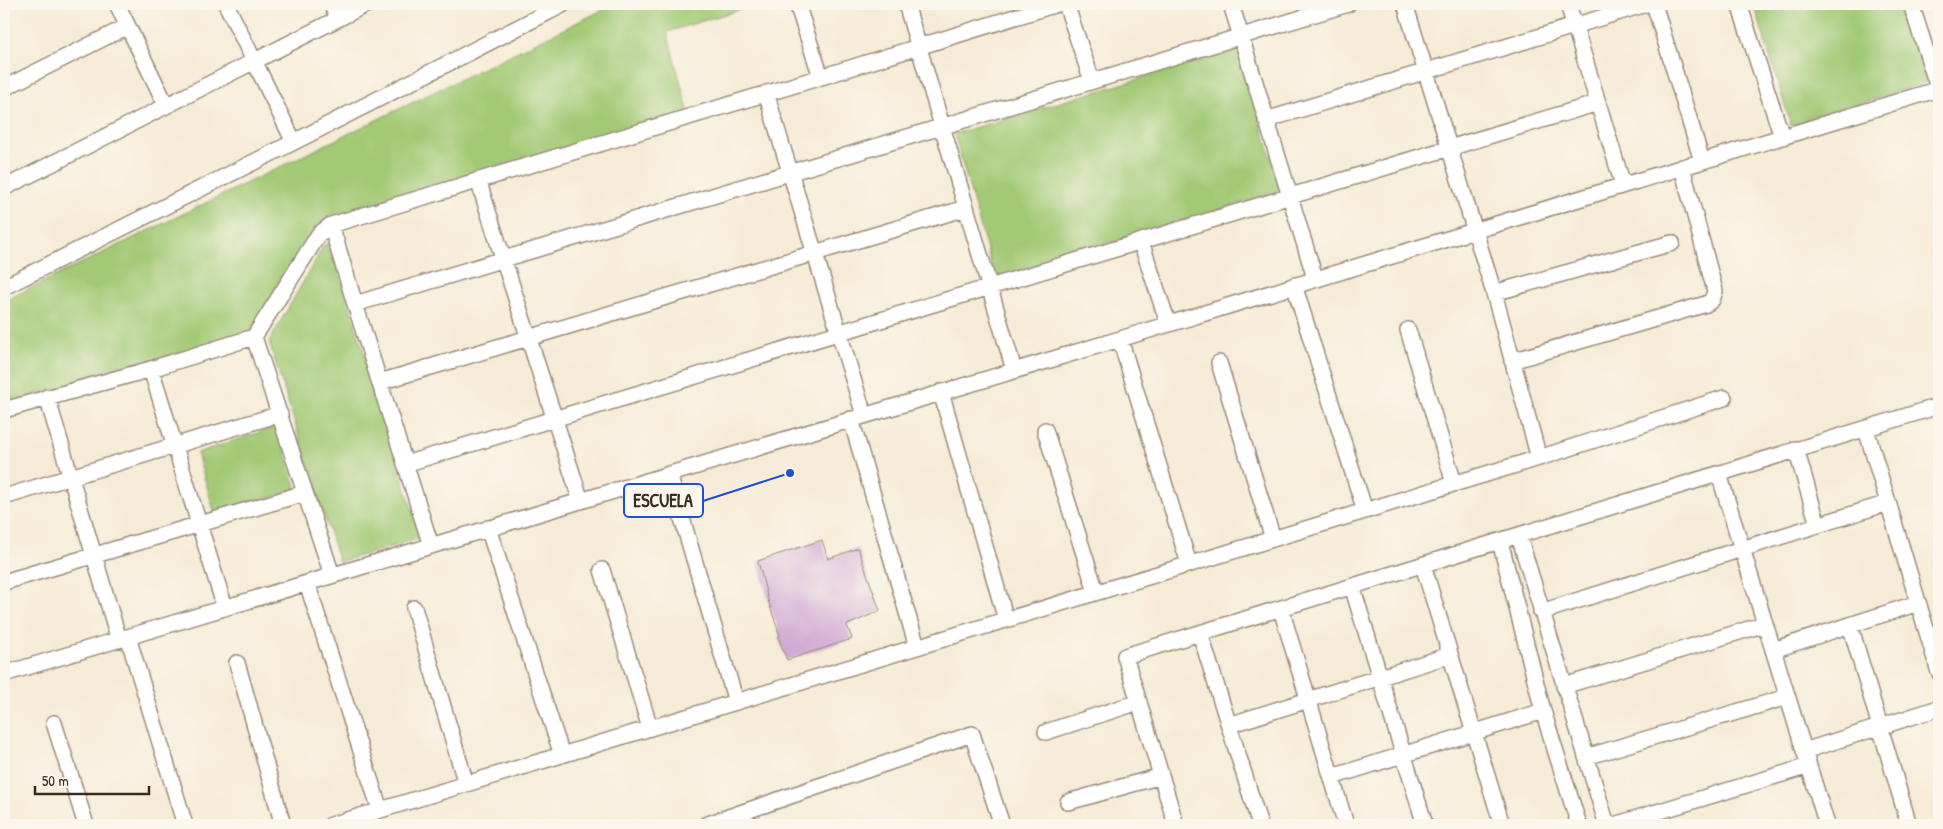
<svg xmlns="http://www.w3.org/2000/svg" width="1943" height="829" font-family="'Patrick Hand',sans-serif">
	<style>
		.green { fill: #a2c974; stroke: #6e7a49 }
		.building { fill: #d2abd4 }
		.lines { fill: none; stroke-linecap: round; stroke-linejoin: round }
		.street-casing { stroke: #988a7a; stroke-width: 18 }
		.street { stroke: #fff; stroke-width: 15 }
		.leader { fill: none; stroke: #1d4ed8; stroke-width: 2 }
		.callout-dot { fill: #1d4ed8; stroke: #fbf7ec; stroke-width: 2 }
		.callout { fill: #fbf7ec; stroke: #1d4ed8; stroke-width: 2 }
		.callout-label { font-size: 18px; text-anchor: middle; font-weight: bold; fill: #3b2a1e }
	</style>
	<rect width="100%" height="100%" fill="#fbf7ec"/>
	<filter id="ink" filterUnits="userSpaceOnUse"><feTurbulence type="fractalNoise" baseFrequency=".02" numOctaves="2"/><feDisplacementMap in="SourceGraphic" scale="10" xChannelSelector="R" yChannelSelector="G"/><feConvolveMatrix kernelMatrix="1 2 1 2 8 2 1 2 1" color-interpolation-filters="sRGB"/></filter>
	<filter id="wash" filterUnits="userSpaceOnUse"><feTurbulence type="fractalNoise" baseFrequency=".0096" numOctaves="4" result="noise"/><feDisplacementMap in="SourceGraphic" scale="20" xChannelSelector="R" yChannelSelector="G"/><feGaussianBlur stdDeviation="1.12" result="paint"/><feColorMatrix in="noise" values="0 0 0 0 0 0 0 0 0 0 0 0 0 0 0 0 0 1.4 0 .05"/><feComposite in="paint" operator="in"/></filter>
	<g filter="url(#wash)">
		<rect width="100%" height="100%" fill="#f6ebd6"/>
		<path class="green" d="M615,4H758L667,32L688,110L316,225L258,329L4,405V301Z
			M1754,4H1905L1931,81L1791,126Z
			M1239,49L1281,191L995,278L954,134Z
			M330,243L421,538L339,562L269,342L324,245Z
			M278,426L297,490L215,514L197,453Z"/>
		<g id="blocks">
			<path class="building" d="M822,540L828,559L858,548L880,611L847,625L852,639L787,660L778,637L780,636L768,600L758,561Z"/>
		</g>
	</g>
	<g filter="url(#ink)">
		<use href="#blocks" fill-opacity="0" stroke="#988a7a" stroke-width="1"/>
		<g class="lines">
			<defs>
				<path id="street" d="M117,4L166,105
					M226,4L294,142
					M331,4L338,18
					M797,4L821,77
					M906,4L1014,370
					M1066,4L1092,81
					M1231,4L1315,278
					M1405,4L1494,293L1539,458
					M1568,4L1623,185
					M1654,4L1702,161
					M1739,4L1782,137
					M1911,4L1939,91
					M4,88L128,26
					M766,93L864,415
					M1266,120L1646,4
					M478,180L581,501
					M4,188L367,4
					M331,225L355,304
					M1141,242L1168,323
					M1294,285L1365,511
					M4,287L294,142L564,4
					M1494,293L1672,243
					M1408,330L1454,483
					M254,337L332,575
					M1120,339L1189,564
					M1512,361L1706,304L1712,300L1715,291L1682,167
					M1219,363L1273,539
					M151,369L225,608
					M380,382L966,208
					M941,392L1006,620
					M47,397L119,640
					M4,410L151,369L254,337L319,234L331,225L821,77L1057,4
					M851,419L917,647
					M1866,429L1939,672
					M1045,430L1096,592
					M1796,449L1818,525
					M405,464L1598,103
					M669,474L736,702
					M1719,474L1827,825
					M4,497L280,414
					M488,528L562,755
					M1519,536L1607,825
					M1500,541L1543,711L1579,825
					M431,546L355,304L1348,4
					M1423,565L1502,825
					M602,570L650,728
					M4,582L305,493
					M307,583L380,810
					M1352,586L1425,825
					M414,608L466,784
					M1281,609L1346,825
					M1541,612L1888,503
					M1850,625L1909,825
					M1200,633L1260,825
					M128,637L185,825
					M1773,650L1918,603
					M237,663L283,825
					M4,674L1120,339L1939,89
					M1564,686L1765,624
					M54,723L86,825
					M1229,725L1450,655
					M1046,732L1139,702
					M1804,751L1939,708
					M1586,757L1787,697
					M1332,777L1543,711
					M1068,802L1161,776
					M331,825L1539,458L1724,398
					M705,825L972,734L1002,825
					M1176,825L1125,656L1939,406
					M1614,825L1809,766"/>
			</defs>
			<use href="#street" class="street-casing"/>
			<use href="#street" class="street"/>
		</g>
	</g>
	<path class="leader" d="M790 473L703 501"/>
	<circle class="callout-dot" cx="790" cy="473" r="5"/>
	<rect class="callout" x="624" y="484" width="79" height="33" rx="5"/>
	<g class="callout-label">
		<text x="663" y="507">ESCUELA</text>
	</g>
	<rect width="1943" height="829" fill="none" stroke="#fbf7ec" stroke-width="20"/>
	<path d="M35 786v8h114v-8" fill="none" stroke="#3b2a1e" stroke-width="2.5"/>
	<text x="42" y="786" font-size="15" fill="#3b2a1e" stroke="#fbf7ec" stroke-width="4" paint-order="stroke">50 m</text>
</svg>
